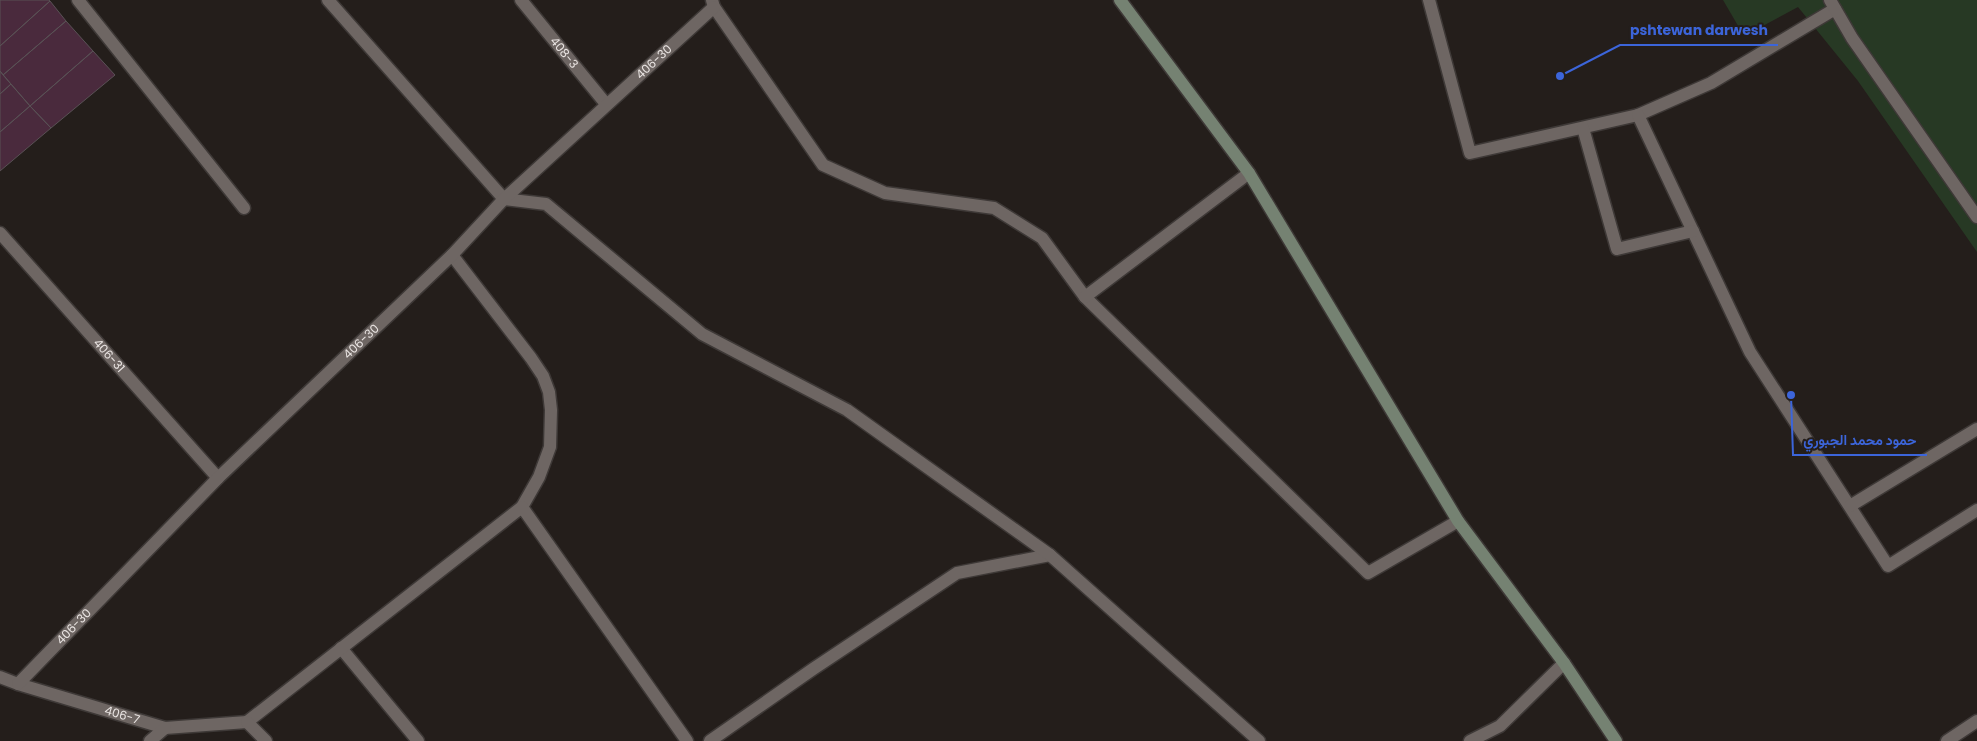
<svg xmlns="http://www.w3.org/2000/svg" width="1977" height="741" font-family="Poppins,Vazirmatn,sans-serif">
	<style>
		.green { fill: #273924 }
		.building { fill: #4a2a3d; stroke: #595155 }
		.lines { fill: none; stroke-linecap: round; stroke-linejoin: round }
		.lane-casing { stroke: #3e3937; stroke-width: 15 }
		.street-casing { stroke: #3e3937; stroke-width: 15 }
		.secondary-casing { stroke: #3e3937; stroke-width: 15 }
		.lane { stroke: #6e6663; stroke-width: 12 }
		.street { stroke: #6e6663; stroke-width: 12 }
		.secondary { stroke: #758272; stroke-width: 12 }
		.labels { text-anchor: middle; stroke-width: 4; stroke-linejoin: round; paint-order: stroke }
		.street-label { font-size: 12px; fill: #eae5e3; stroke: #241e1b }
		.leader { fill: none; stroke: #3c65da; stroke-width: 2 }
		.callout-dot { fill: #3c65da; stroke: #241e1b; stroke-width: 2 }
		.callout-label { font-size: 14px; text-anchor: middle; font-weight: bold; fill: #3c65da; stroke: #241e1b; stroke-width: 4; stroke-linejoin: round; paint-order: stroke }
	</style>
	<rect width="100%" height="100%" fill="#241e1b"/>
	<path class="green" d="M1723,0H1977V252L1858,81L1798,7L1744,36Z"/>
	<path class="building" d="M0,0H49L50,1L0,46Z
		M50,1L66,21L3,75L0,71V46Z
		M66,21L93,51L30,106L3,75Z
		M93,51L115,75L51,128L30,106Z
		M0,71L11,84L0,94Z
		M11,84L30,106L0,132V94Z
		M30,106L51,128L0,171V132Z"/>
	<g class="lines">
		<defs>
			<path id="lane" d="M452,255L531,358L543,376L549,392L551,410L550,447L539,477L522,507
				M710,741L813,669L957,573L1050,555"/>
			<g id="street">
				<path d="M78,0L244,208"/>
				<path d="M328,0L504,199L546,204L702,334L847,410L1050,555L1259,741"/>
				<path id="s1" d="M521,0L606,104"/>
				<path d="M712,0L714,7L823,165L885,193L994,208L1042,238L1085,297L1368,573L1458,521"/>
				<path d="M1429,0L1470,153L1638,115L1711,83L1835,9"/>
				<path d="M1830,0L1852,38L1977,217"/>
				<path d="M1638,115L1750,352L1888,566L1977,510"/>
				<path d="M1583,128L1617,249L1693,231"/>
				<path id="s2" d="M0,233L218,478"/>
				<path d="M1085,297L1249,173"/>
				<path d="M1850,506L1977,429"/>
				<path d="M341,648L418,741"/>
				<path id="s3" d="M0,677L18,684L165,728L247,722"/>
				<path id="s4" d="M18,684L218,478L452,255L504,199L714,7"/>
				<path d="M247,722L522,507L687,741"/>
				<path d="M247,722L266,741"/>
				<path d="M150,741L165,728"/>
				<path d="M1470,741L1500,726L1564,663"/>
				<path d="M1947,741L1977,721"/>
			</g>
			<path id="secondary" d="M1120,0L1249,173L1458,521L1564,663L1616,741"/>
		</defs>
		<use href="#lane" class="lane-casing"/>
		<use href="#street" class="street-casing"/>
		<use href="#secondary" class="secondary-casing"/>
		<use href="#lane" class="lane"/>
		<use href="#street" class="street"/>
		<use href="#secondary" class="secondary"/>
	</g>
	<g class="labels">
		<g class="street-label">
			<text dy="4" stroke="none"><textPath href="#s1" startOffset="68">408-3</textPath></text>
			<text dy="4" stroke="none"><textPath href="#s4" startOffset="890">406-30</textPath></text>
			<text dy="4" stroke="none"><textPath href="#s4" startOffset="485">406-30</textPath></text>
			<text dy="4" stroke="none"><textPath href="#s2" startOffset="164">406-31</textPath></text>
			<text dy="4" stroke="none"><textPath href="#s4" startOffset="80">406-30</textPath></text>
			<text dy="4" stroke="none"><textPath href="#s3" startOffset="128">406-7</textPath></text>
		</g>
	</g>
	<path class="leader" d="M1560 76L1620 45H1778M1791 395L1793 455H1927"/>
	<g class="callout-dot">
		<circle cx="1560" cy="76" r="5"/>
		<circle cx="1791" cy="395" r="5"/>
	</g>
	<g class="callout-label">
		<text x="1699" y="35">pshtewan darwesh</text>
		<text x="1860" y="445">حمود محمد الجبوري</text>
	</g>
</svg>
